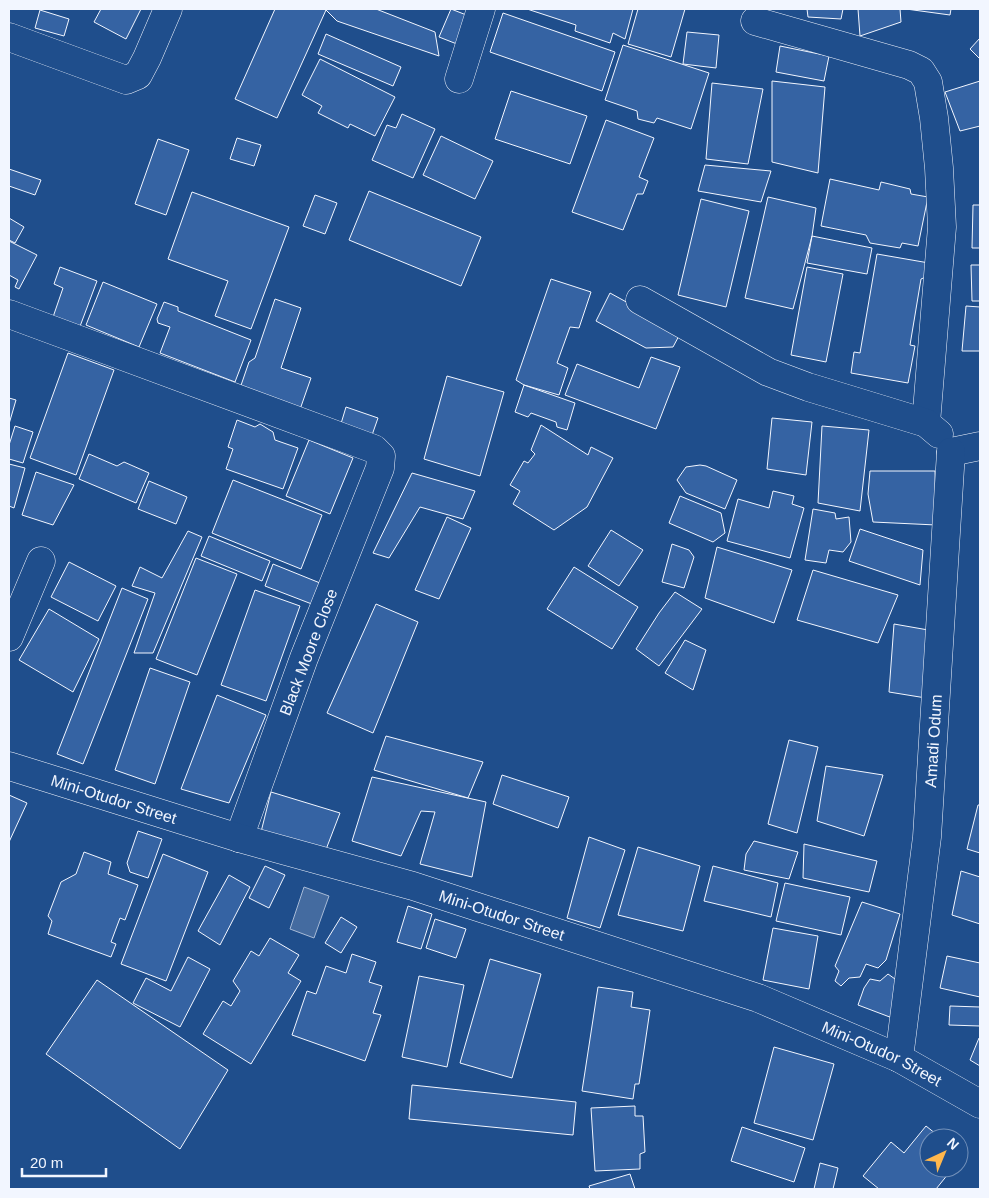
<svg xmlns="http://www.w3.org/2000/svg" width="989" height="1198" font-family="Arial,sans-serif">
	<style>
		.water { fill: #446ba0; stroke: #a8bbd7 }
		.building { fill: #3563a3; stroke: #f2f6ff }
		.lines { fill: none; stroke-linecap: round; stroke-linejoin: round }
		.minor-casing { stroke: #f2f6ff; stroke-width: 29 }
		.minor { stroke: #1f4e8c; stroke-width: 28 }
		.labels { text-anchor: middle; stroke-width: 4; stroke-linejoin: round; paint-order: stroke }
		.street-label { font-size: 16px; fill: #f2f6ff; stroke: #1f4e8c }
	</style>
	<rect width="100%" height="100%" fill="#1f4e8c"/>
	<path class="water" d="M304,887L329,896L314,938L290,929Z"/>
	<path class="building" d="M101,9H141L126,39L94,22Z
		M275,9H323L326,10L277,118L235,99Z
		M325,9H376L435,32L439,56L337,21Z
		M451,9L474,18L462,46L439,37Z
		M527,9H633L625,39L613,33L610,43L575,31L576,25Z
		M638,9H685L671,57L628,44Z
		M807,9H843L841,19L808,17Z
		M858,9H900L901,22L860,36Z
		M906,9H951L950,15Z
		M40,10L69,19L64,36L35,28Z
		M503,13L615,52L602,91L490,52Z
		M687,32L719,35L716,68L683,64Z
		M326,34L401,67L393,86L318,54Z
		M980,38V59L970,49Z
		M623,45L709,73L691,129L657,118L654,123L638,119L637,111L605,100Z
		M780,46L829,56L824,81L776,72Z
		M320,59L395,97L375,136L350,124L348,128L318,113L322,106L302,95Z
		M772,81L825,87L818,173L772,162Z
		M980,81V126L960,131L945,92Z
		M712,83L763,89L748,164L706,159Z
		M511,91L587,116L570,164L495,139Z
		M402,114L435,129L413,178L372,160L387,125L396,128Z
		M606,120L654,138L639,177L648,181L643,194H637L623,230L572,212Z
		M441,136L493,161L475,199L423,175Z
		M237,138L261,145L254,166L230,159Z
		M158,139L189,150L166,215L135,204Z
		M705,165L771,171L761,202L698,191Z
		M9,169L41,180L35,195L9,186Z
		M830,179L879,190L881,182L910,189L911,194L928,197L918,246L902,243L900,248L870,243L866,235L821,226Z
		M369,191L481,237L461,286L349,240Z
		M192,192L289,227L251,329L215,316L228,281L168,259Z
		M315,195L337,203L325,234L303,226Z
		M768,197L816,208L812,236L793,309L745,298Z
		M701,199L749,211L726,307L678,295Z
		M973,205H980V248H972Z
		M9,218L24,227L15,243L9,240Z
		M812,236L872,248L867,274L807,263Z
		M9,241L37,255L19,289L15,287L18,280L9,275Z
		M877,254L929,263L926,277L921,279L910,345L915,346L908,383L851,373L854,352L860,353Z
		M971,265H980V301H972Z
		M60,267L97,281L79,329L52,320L63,288L54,284Z
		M807,267L843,274L826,362L791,355Z
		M551,279L591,292L579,328L570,327L557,363L568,368L559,395L524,385L516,380Z
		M103,282L157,304L139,347L86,325Z
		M610,293L681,332L673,347L646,348L596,321Z
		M275,299L301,308L281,368L311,378L297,418L237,397L249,362L255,358Z
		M164,302L178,307V311L251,340L235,382L160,353L170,327L158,323L157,319Z
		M966,306L980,307V351H962Z
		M68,353L114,370L76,475L30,458Z
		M651,357L680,367L656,429L565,395L577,364L639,388Z
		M447,376L504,392L480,476L424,459Z
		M524,385L575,403L567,430L557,427L556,422L531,413L528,417L515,412Z
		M9,398L16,400L9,424Z
		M346,407L378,418L371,438L340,427Z
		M772,418L812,422L806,475L767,469Z
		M237,420L255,427L260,424L273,432L275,440L298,448L283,489L226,469L233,449L228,447Z
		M541,425L588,455L591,447L613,458L587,507L554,530L513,504L520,491L510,485L524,461L528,463L535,454L531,450Z
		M15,426L33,432L23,463L9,459V445Z
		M822,426L869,430L860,511L818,503Z
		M309,440L353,458L330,514L286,496Z
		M89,454L117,466L124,462L149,473L136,503L79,479Z
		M9,464L25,468L14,508L9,506Z
		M700,465L706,466L737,480L725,509L686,493L677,480L686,467Z
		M870,471H935L936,525L873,522L868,494Z
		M36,472L74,485L53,525L22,515Z
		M412,473L475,491L463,519L420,507L389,558L373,553Z
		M233,480L322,515L301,569L212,533Z
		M149,481L187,497L176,524L138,509Z
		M773,491L794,496L792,504L804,508L790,558L727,541L738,499L769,508Z
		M680,496L721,513L725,533L713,542L669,523Z
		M813,509L835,513L836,519L849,517L851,542L843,552L829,550L826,563L805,560Z
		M447,517L471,528L439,599L415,590Z
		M860,529L923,550L920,585L849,561Z
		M611,530L643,550L619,586L588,566Z
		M188,531L202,537L153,653H134L155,593L132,586L140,567L162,578Z
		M209,536L270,561L262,581L201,556Z
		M672,544L689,550L694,557L684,588L662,582Z
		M717,547L792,570L774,623L705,598Z
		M196,558L237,574L197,675L156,659Z
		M69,562L116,586L98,621L51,597Z
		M273,564L325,585L317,606L265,586Z
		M574,567L638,607L612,649L547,609Z
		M813,570L898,595L878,643L797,620Z
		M122,588L148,599L83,764L57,754Z
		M255,590L300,606L266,701L221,685Z
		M675,592L702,609L659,666L636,649L659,613Z
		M376,604L418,622L373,733L327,713Z
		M49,609L99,639L73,692L19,660Z
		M894,624L934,631L926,698L889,692Z
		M685,640L706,650L693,690L665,673Z
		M150,668L190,682L155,784L115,770Z
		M217,695L266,715L229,803L181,789Z
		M386,736L483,762L468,798L374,770Z
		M789,740L818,747L797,833L768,824Z
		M826,766L883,775L864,836L817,821Z
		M502,775L569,797L558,828L493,804Z
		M372,777L486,802L472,877L420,864L435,812L421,811L401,856L352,841Z
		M271,792L340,813L325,852L261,832Z
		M9,795L27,803L9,842Z
		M978,805H980V853L967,849Z
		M138,831L162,839L148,878L130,872L127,863Z
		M589,837L625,850L600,928L567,918Z
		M754,841L798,852L789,879L744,870L746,854Z
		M804,844L877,861L869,892L803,878Z
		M638,847L700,866L683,931L618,915Z
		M84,852L111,862L108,874L138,885L125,920L120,918L111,942L116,944L111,957L48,934L52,921L48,916L61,882L76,874Z
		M163,854L208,872L166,981L121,964Z
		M265,866L285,875L269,908L249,898Z
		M713,866L778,883L771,917L704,901Z
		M961,871L980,877V924L952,915Z
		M229,875L250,887L220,945L198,931Z
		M785,883L850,897L841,935L776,921Z
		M862,902L900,914L886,960L878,968L866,964L860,977L849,978L841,986L835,981L839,971L835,966Z
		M408,906L432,914L421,949L397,942Z
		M341,917L357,927L341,953L325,943Z
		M435,919L466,929L456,958L426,948Z
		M773,928L818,936L809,989L763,980Z
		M270,938L299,955L288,973L301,981L251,1064L203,1034L223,1001L231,1006L240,991L233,981L251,951L259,956Z
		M352,954L376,962L369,982L382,986L373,1013L381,1015L365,1061L292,1035L307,991L316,994L326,966L346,973Z
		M947,956L980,963V997L940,988Z
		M188,957L210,969L180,1027L133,1003L146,978L171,991Z
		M490,959L541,974L512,1078L460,1063Z
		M888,974L902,984L895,1019L858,1005L864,988L870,979L880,981Z
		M419,976L464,985L447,1067L402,1057Z
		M97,980L228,1070L180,1149L46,1054Z
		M598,987L633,992L631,1007L650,1010L639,1084H635L633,1099L582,1091Z
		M950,1006L980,1007V1026L949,1025Z
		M979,1038L980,1039V1066L970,1060Z
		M774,1047L834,1064L813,1140L754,1123Z
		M412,1085L576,1102L573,1135L409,1119Z
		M635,1106V1116H643L645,1152L640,1154V1169L595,1171L591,1108Z
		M926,1126L941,1138H929V1168H953L936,1189H879L863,1176L891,1142L904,1153Z
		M742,1127L805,1148L794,1182L731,1161Z
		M820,1163L838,1168L833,1189H814Z
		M630,1174L635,1189H590L589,1186Z"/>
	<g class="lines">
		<defs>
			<g id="minor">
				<path d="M755,21L909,65L921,71L928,82L934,118L939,168L942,227L926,423"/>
				<path d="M9,37L126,80L138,75L147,58L168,9"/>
				<path d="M459,79L481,9"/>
				<path d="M640,300L768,372L808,387L926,423L939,434"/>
				<path d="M9,314L374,449L381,456L380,468L304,658L239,838"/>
				<path d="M951,452L980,446"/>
				<path d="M9,637L41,561"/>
				<path id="s1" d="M9,766L239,838L413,886L758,998L899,1058L980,1104"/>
				<path id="s2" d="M899,1058L927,837L951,452"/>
			</g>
		</defs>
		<use href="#minor" class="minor-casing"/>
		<use href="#minor" class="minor"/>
	</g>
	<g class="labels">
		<g class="street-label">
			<text transform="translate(308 652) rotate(-69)" y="6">Black Moore Close</text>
			<text dy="6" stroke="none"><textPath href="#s2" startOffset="319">Amadi Odum</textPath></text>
			<text dy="6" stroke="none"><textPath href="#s1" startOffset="110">Mini-Otudor Street</textPath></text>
			<text dy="6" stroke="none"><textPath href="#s1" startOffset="515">Mini-Otudor Street</textPath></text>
			<text dy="6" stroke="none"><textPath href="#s1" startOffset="920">Mini-Otudor Street</textPath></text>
		</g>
	</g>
	<rect width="989" height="1198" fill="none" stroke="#f2f6ff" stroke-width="20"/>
	<g transform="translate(944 1153) rotate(44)"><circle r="24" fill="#1f4e8c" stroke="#7391ba"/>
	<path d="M0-4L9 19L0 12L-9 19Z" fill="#ffb74d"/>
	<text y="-8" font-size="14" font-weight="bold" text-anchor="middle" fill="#f2f6ff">N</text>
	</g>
	<path d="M22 1168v8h84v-8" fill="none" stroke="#f2f6ff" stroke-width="2.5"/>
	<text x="30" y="1168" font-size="15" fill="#f2f6ff" stroke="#1f4e8c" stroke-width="4" paint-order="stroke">20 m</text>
</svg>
